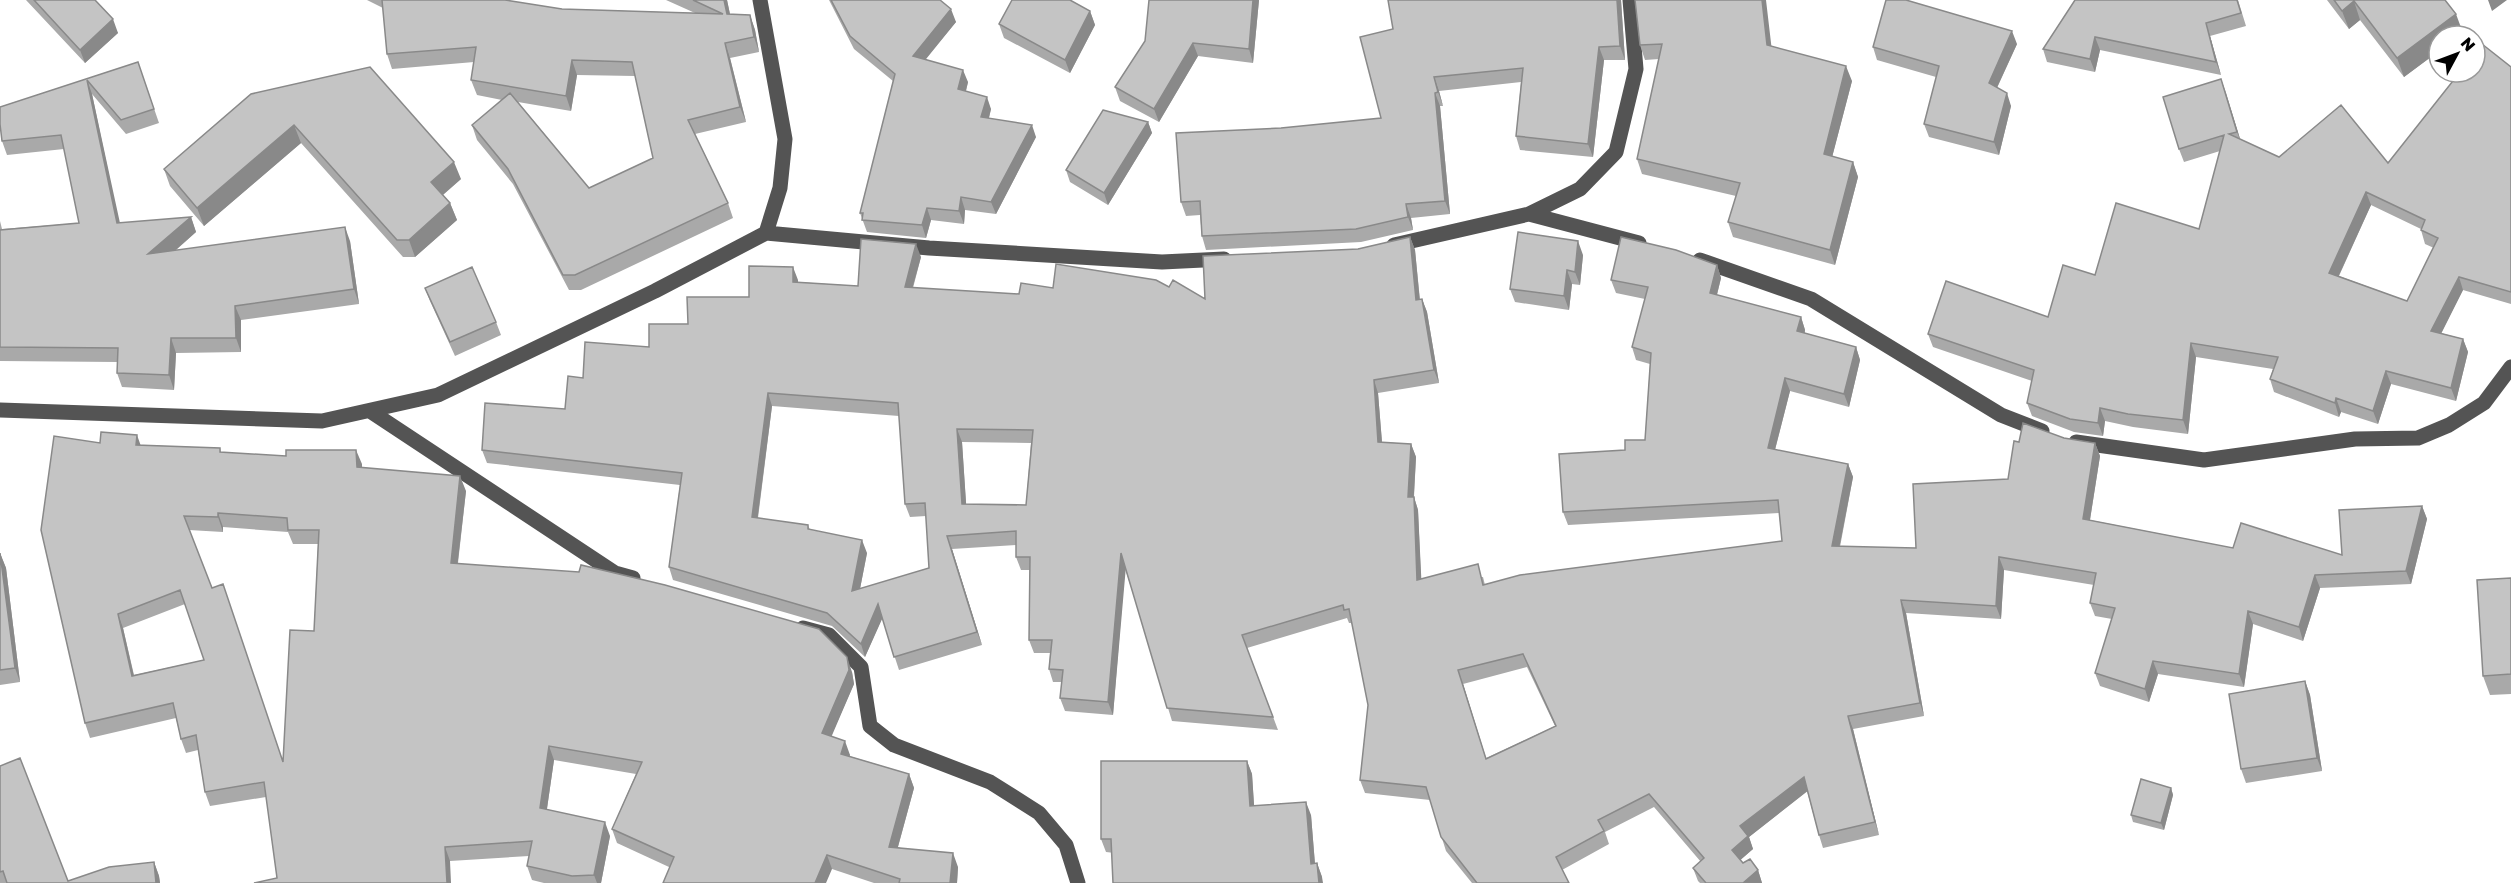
<svg xmlns="http://www.w3.org/2000/svg" width="2511" height="883" font-family="'Golos Text',sans-serif">
	<style>
		.lines { fill: none; stroke-linecap: round; stroke-linejoin: round }
		.minor { stroke: #545454; stroke-width: 15 }
		.wall { fill: #a9a9a9; fill-rule: evenodd }
		.shaded-wall { fill: #898989 }
		.building { fill: #c4c4c4; stroke: #898989; stroke-width: 1.5; fill-rule: evenodd }
	</style>
	<rect width="100%" height="100%" fill="#fff"/>
	<g class="lines">
		<path class="minor" d="M1529,214L1639,243
			M766,233L929,248L1162,262L1224,259
			M1394,245L1529,214L1580,189L1616,152L1636,69L1630,0
			M1700,260L1811,299L2001,415L2042,431
			M0,410L322,421L438,395L655,291L766,233L780,188L785,139L760,0
			M370,411L615,573L633,578
			M2076,442L2204,460L2355,439L2418,438L2449,425L2484,403L2511,367
			M803,628L829,635L861,667L870,726L894,745L990,782L1039,813L1066,845L1078,883"/>
	</g>
	<path class="wall" d="M26,0H95L118,33L85,63Z
		M367,0H505L562,9L695,13L666,0H727L730,14L750,15L755,30L759,52L730,58L746,122L695,134L728,203L733,218L581,290H569L513,184L477,140L472,125L502,100L477,95L471,80L474,62L392,69L387,54L383,8ZM577,75L635,76L653,158L589,188L518,102L571,111Z
		M829,0H940L956,22L925,59L968,82L966,91L991,109L989,118L1036,137L996,214L965,210L964,224L931,220L926,238L867,232L860,213L893,81L854,49Z
		M1259,0L1253,63L1198,56L1159,122L1120,101L1115,87Z
		M1621,0L1625,60H1604L1593,157L1520,150L1516,136L1521,82L1439,91L1443,106H1440L1450,214L1411,218L1413,230L1361,242L1206,250L1202,236L1200,215L1186,216L1181,202L1381,118L1360,37Z
		M1635,0L1771,46L1852,81L1832,157L1853,162L1858,177L1835,265L1733,237L1728,222L1736,196L1642,174L1637,159L1659,59L1645,60L1640,45Z
		M2075,0H2238L2246,26L2210,36L2221,75L2100,50L2095,72L2047,62L2043,49Z
		M2327,0H2445L2463,33L2404,77L2360,20L2349,29Z
		M1090,11L1095,25L1070,73L1004,38L999,24Z
		M2017,44L1997,88L2011,106L1999,155L1929,137L1924,124L1936,77L1877,60L1873,47Z
		M138,62L159,123L126,134L92,94L119,223L191,217L196,232L175,251L350,241L359,304L241,320V352L176,353L174,390L122,387L117,373V362L0,361V221L2,229L79,223L64,149L7,155L2,141L0,107Z
		M2511,67V304L2463,290L2441,333L2463,339L2468,352L2456,401L2391,384L2378,424L2341,412L2339,417L2274,392L2270,379L2273,369L2196,357L2188,434L2133,427L2105,421L2103,436L2074,432L2032,416L2027,403L2032,381L1933,347L1928,334L2048,317L2095,275L2199,229L2220,151L2184,162L2179,149L2221,79L2240,139L2279,157L2388,163ZM2371,205L2421,229V230L2425,244L2434,248L2407,301L2339,276Z
		M251,94L461,179L443,195L450,203L457,220L415,257H403L301,143L204,226L170,186L164,169Z
		M1148,122L1152,133L1108,205L1070,182L1066,170Z
		M1410,237L1415,250L1420,300L1422,299L1427,312L1439,383L1378,393L1382,442L1411,444L1416,457L1414,497L1418,510L1421,579L1483,577L1485,585L1782,541L1779,513L1568,525L1563,512L1625,450L1645,440L1650,364L1636,360L1632,347L1645,299L1616,293L1611,280L1717,265L1721,278L1717,295L1801,317L1805,330V333L1856,347L1860,360L1849,407L1790,391L1775,450L1848,464L1853,477L1840,547L1916,548L2008,479L2019,442L2064,438L2095,443L2100,456L2090,520L2233,548L2342,555L2422,506L2427,519L2411,584L2320,588L2303,641L2253,624L2244,687L2158,674L2149,702L2100,686L2095,673L2112,619L2095,616L2090,603L2094,585L2004,570L2001,619L1906,613L1924,716L1853,729L1879,835L1823,848L1819,835L1807,791L1749,837L1753,849L1740,860L1743,863L1758,870L1762,883H1700L1698,881L1693,868L1701,862L1654,807L1605,832L1609,844L1562,870L1569,883H1472L1446,851L1430,800L1365,793L1360,780L1368,705L1352,623H1349L1347,618L1247,648L1278,730L1172,721L1125,568L1113,715L1065,711L1060,698L1062,682H1053L1049,669L1050,653H1034L1029,640L1030,570H1021L1016,557V545L952,549L982,645L899,670L882,618L865,657L832,626L673,580L669,567L680,485L487,463L482,450L565,409L583,378L649,347L688,324L749,297L798,280V282L858,286L921,257L913,288L1019,294L1053,288L1169,287L1205,299L1358,249ZM772,406L899,416L905,504L910,517L926,516L929,568L860,589L867,553L810,530L808,525L758,518ZM962,442L1031,443L1026,505L966,504ZM1527,667L1555,726L1486,758L1463,684Z
		M1583,255L1580,285L1572,284L1569,310L1515,302L1510,289Z
		M425,288L496,322L501,335L455,356L430,301Z
		M141,445L220,448L221,452L362,464V467L466,491L458,563L852,672L854,684L831,736L850,755L849,756L909,774L914,788L898,847L958,867L957,883H874L832,869L669,867L617,843L612,829L636,774L554,760L547,809L610,836L601,883H544L532,880L527,866L529,856L450,861L277,878L266,797L210,806L205,792L198,750L186,753L181,739L176,718L90,738L85,723ZM223,527L288,532L293,544H318L314,631L283,761L212,588L189,530L223,532ZM185,604L204,660L134,675L123,628Z
		M0,553L6,568L20,682L0,685Z
		M2511,578V694L2490,695L2483,676Z
		M2305,681L2310,695L2322,771L2246,783L2241,769Z
		M1247,761L1252,774L1254,806L1311,815L1315,864L1317,863L1322,877L1106,852L1101,839Z
		M0,766L68,881L154,862L159,876L160,883H0Z
		M2171,788L2173,795L2164,830L2133,822L2131,815Z"/>
	<path class="shaded-wall" d="M724,0H727L733,29L727,14Z
		M1253,0H1259L1253,63L1249,49Z
		M1617,0H1621L1625,60L1620,46Z
		M1762,0H1766L1773,60L1767,45Z
		M2488,0H2507L2492,11Z
		M2354,1L2360,20L2349,29L2342,11Z
		M951,9L956,22L918,69L913,56Z
		M1090,11L1095,25L1070,73L1065,60Z
		M2456,14L2463,33L2459,36H2439V51L2404,77L2397,58Z
		M750,15L755,30L759,52L754,37Z
		M113,19L118,33L85,63L80,50Z
		M2206,23L2210,36L2221,75L2216,62Z
		M2012,31L2017,44L1993,96L1989,83Z
		M2095,37L2100,50L2095,72L2090,59Z
		M725,43L730,58L746,122L740,107Z
		M1193,43L1198,56L1159,122L1154,109Z
		M1599,47L1604,60L1593,157L1588,144Z
		M572,60L577,75L571,111L566,96Z
		M1846,66L1852,81L1829,169L1824,154Z
		M963,70L968,82L963,102L958,89Z
		M1434,77L1439,91L1443,106L1438,92Z
		M2221,79L2226,93L2242,145L2237,132Z
		M87,80L92,94L123,237L117,223Z
		M1435,93L1440,106L1450,214L1445,201Z
		M2007,93L2011,106L1999,155L1994,142Z
		M987,97L991,109L986,129L981,117Z
		M1148,122L1152,133L1108,205L1104,193Z
		M294,125L301,143L204,226L197,208Z
		M1032,125L1036,137L996,214L991,202Z
		M454,162L461,179L438,199L431,182Z
		M1853,162L1858,177L1835,265L1830,250Z
		M2366,192L2371,205L2334,286L2329,273Z
		M961,197L965,210L964,224L959,211Z
		M450,203L457,220L415,257L409,240Z
		M1406,204L1411,218L1413,230L1408,217Z
		M927,208L931,220L926,238L922,225Z
		M191,217L196,232L154,269L148,254Z
		M345,227L350,241L359,304L354,289Z
		M1410,237L1415,250L1421,313L1416,300Z
		M1578,241L1583,255L1580,285L1575,272Z
		M916,244L921,257L909,300L905,287Z
		M1717,265L1721,278L1714,306L1710,293Z
		M793,267L798,280V295L793,282Z
		M1567,270L1572,284L1569,310L1564,296Z
		M2459,277L2463,290L2436,344L2431,331Z
		M1422,299L1427,312L1439,383L1434,370Z
		M235,306L241,320V352L236,338Z
		M1801,317L1805,330L1802,344L1797,331Z
		M171,338L176,353L174,390L169,375Z
		M2463,339L2468,352L2456,401L2451,388Z
		M2191,343L2196,357L2188,434L2183,420Z
		M1856,347L1860,360L1849,407L1844,394Z
		M2386,371L2391,384L2378,424L2373,411Z
		M1785,378L1790,391L1772,461L1768,448Z
		M1374,380L1378,393L1383,455L1378,442Z
		M768,393L772,406L756,530L752,517Z
		M2336,398L2341,412L2339,417L2335,403Z
		M2100,408L2105,421L2103,436L2098,423Z
		M957,429L962,442L967,517L962,504Z
		M137,435L142,449L136,445Z
		M2095,443L2100,456L2088,532L2083,519Z
		M1411,444L1416,457L1413,510L1408,497Z
		M356,450L362,464V481L357,467Z
		M1848,464L1853,477L1837,559L1832,546Z
		M460,476L466,491L456,577L451,563Z
		M1414,497L1418,510L1422,593L1417,580Z
		M2422,506L2427,519L2411,584L2406,571Z
		M218,513L223,527V532L218,517Z
		M947,536L952,549L982,645L977,632Z
		M862,540L867,553L857,604L852,591Z
		M0,553L6,568L20,682L15,668Z
		M1121,553L1126,566L1113,715L1108,702Z
		M1999,557L2004,570L2001,619L1996,606Z
		M2315,575L2320,588L2303,641L2299,627Z
		M1901,600L1906,613L1924,716L1920,703Z
		M878,604L883,617L865,657L861,644Z
		M2248,611L2253,624L2244,687L2239,674Z
		M118,614L123,628L137,690L132,676Z
		M847,657L852,672L854,684L827,747L822,733Z
		M2153,661L2158,674L2149,702L2145,689Z
		M1458,670L1463,684L1490,772L1486,759Z
		M2305,681L2310,695L2322,771L2317,758Z
		M1848,716L1853,729L1879,835L1875,822Z
		M845,741L850,755L846,768L841,754Z
		M549,746L554,760L545,822L540,808Z
		M1247,761L1252,774L1255,819L1250,806Z
		M909,774L914,788L894,861L889,847Z
		M1804,777L1809,790L1749,837L1753,849L1737,863L1732,850L1740,826Z
		M2171,788L2173,795L2164,830L2161,823Z
		M1306,802L1311,815L1316,877L1311,864Z
		M605,822L610,836L601,883H597L594,875Z
		M445,847L450,861L451,883H447Z
		M953,853L958,867L957,883H950Z
		M827,855L832,869L826,883H815Z
		M154,862L159,876L160,883H156Z
		M1317,863L1322,877L1323,883H1319Z
		M1758,870L1762,883H1743Z"/>
	<path class="building" d="M34,0H95L113,19L80,50Z
		M382,0H505L562,9L723,14L693,0H724L727,14L750,15L754,37L725,43L740,107L688,120L728,203L575,275H563L508,169L472,125L510,93L589,188L653,158L632,62L572,60L566,96L471,80L476,47L387,54Z
		M831,0H940L951,9L913,56L963,70L958,89L987,97L981,117L1032,125L991,202L961,197L959,211L927,208L922,225L862,220L863,213H860L895,74L850,36Z
		M1012,0H1070L1090,11L1065,60L999,24Z
		M1149,0H1253L1249,49L1193,43L1154,109L1115,87L1145,41Z
		M1388,0H1617L1620,46L1599,47L1588,144L1516,136L1523,68L1434,77L1438,92L1435,93L1445,201L1406,204L1408,217L1356,229L1202,236L1200,201L1181,202L1176,133L1281,128L1381,118L1360,37L1393,29Z
		M1635,0H1762L1767,45L1846,66L1824,154L1853,162L1830,250L1728,222L1740,183L1637,159L1662,44L1640,45Z
		M1886,0H1906L2012,31L1989,83L2007,93L1994,142L1924,124L1939,66L1873,47Z
		M2075,0H2237L2241,13L2206,23L2216,62L2095,37L2090,59L2043,49Z
		M2334,0H2445L2456,14L2397,58L2354,1L2342,11Z
		M2482,44L2511,67V292L2459,277L2431,331L2463,339L2451,388L2386,371L2373,411L2336,398L2335,403L2270,379L2278,357L2191,343L2183,420L2128,414L2100,408L2098,423L2070,419L2027,403L2034,370L1928,334L1946,281L2048,317L2063,265L2095,275L2116,203L2199,229L2224,135L2179,149L2163,97L2221,79L2237,132L2229,134L2279,157L2341,105L2388,163L2460,72H2475V52ZM2366,192L2425,220L2421,230L2438,238L2407,301L2329,273Z
		M138,62L154,109L121,120L87,80L117,223L191,217L148,254L345,227L354,289L235,306L236,338H171L169,375L117,373L118,348L0,347V230L79,223L61,135L2,141L0,124V107Z
		M370,67L454,162L431,182L450,203L409,240H397L294,125L197,208L164,169L251,94Z
		M1103,110L1148,122L1104,193L1066,170Z
		M1518,232L1578,241L1575,272L1567,270L1564,296L1510,289Z
		M1410,237L1416,300L1422,299L1434,370L1374,380L1378,442L1411,444L1408,497H1414L1417,580L1478,564L1483,585L1520,575L1782,541L1778,500L1563,512L1559,454L1625,450V440H1645L1651,353L1632,347L1648,287L1611,280L1621,237L1676,250L1717,265L1710,293L1801,317L1797,331L1856,347L1844,394L1785,378L1768,448L1848,464L1832,546L1916,548L1913,484L2008,479L2014,441L2019,442L2023,423L2064,438L2095,443L2083,519L2233,548L2241,523L2342,555L2339,510L2422,506L2406,571L2315,575L2299,627L2248,611L2239,674L2153,661L2145,689L2095,673L2115,608L2090,603L2096,573L1999,557L1996,606L1901,600L1920,703L1848,716L1875,822L1819,835L1804,777L1740,826L1748,836L1732,850L1743,863L1750,859L1758,870L1743,883H1706L1693,868L1704,858L1649,794L1598,820L1604,831L1556,857L1569,883H1477L1441,837L1426,787L1360,780L1368,705L1349,609L1344,610L1343,605L1242,635L1273,717L1167,708L1121,553L1108,702L1060,698L1063,670L1049,669L1052,640H1029L1030,557H1016V531L947,536L977,632L894,657L878,604L861,644L827,613L669,567L682,473L482,450L485,403L565,409L568,376L583,378L585,342L649,347V324H688L687,297H749V266L793,267V282L858,286L861,239L916,244L905,287L1019,294L1021,283L1053,288L1056,264L1156,280L1169,287L1173,280L1205,299L1203,256L1358,249ZM768,393L898,403L905,504L925,503L929,568L852,591L862,540L808,529V525L752,517ZM957,429L1033,430L1026,505L962,504ZM1523,654L1556,726L1486,759L1458,670Z
		M472,267L496,322L450,342L425,288Z
		M101,432L137,435L136,445L220,448V452L286,456V450H356L357,467L460,476L451,563L579,572L581,565L665,585L819,629L847,657L849,670L822,733L845,741L841,754L909,774L889,847L953,853L950,883H899L900,879L827,855L815,883H663L674,857L612,829L642,762L549,746L540,808L605,822L594,875L572,876L527,866L532,841L445,847L447,883H254L277,878L264,782L205,792L196,735L181,739L173,703L85,723L41,530L54,436L100,443ZM218,513L287,518L288,530H319L314,631L290,630L283,762L223,584L212,588L184,516L218,517ZM180,590L204,660L132,676L118,614Z
		M0,553L15,668L0,670Z
		M2511,578V674L2483,676L2477,580Z
		M2305,681L2317,758L2241,769L2229,694Z
		M20,758L68,881L109,867L154,862L156,883H7L3,871L0,872V766Z
		M1101,761H1247L1250,806L1306,802L1311,864L1317,863L1319,883H1113L1111,839H1101Z
		M2141,779L2171,788L2161,823L2131,815Z"/>
	<g transform="translate(2457 54) rotate(49)"><circle r="28" fill="#ffffff" stroke="#999999" stroke-width="1.5"/>
	<path d="M0-4.5L10 22L0 15L-10 22Z" fill="#000000"/>
	<text y="-9" font-size="16" font-weight="bold" text-anchor="middle" fill="#000000">N</text>
	</g>
</svg>
